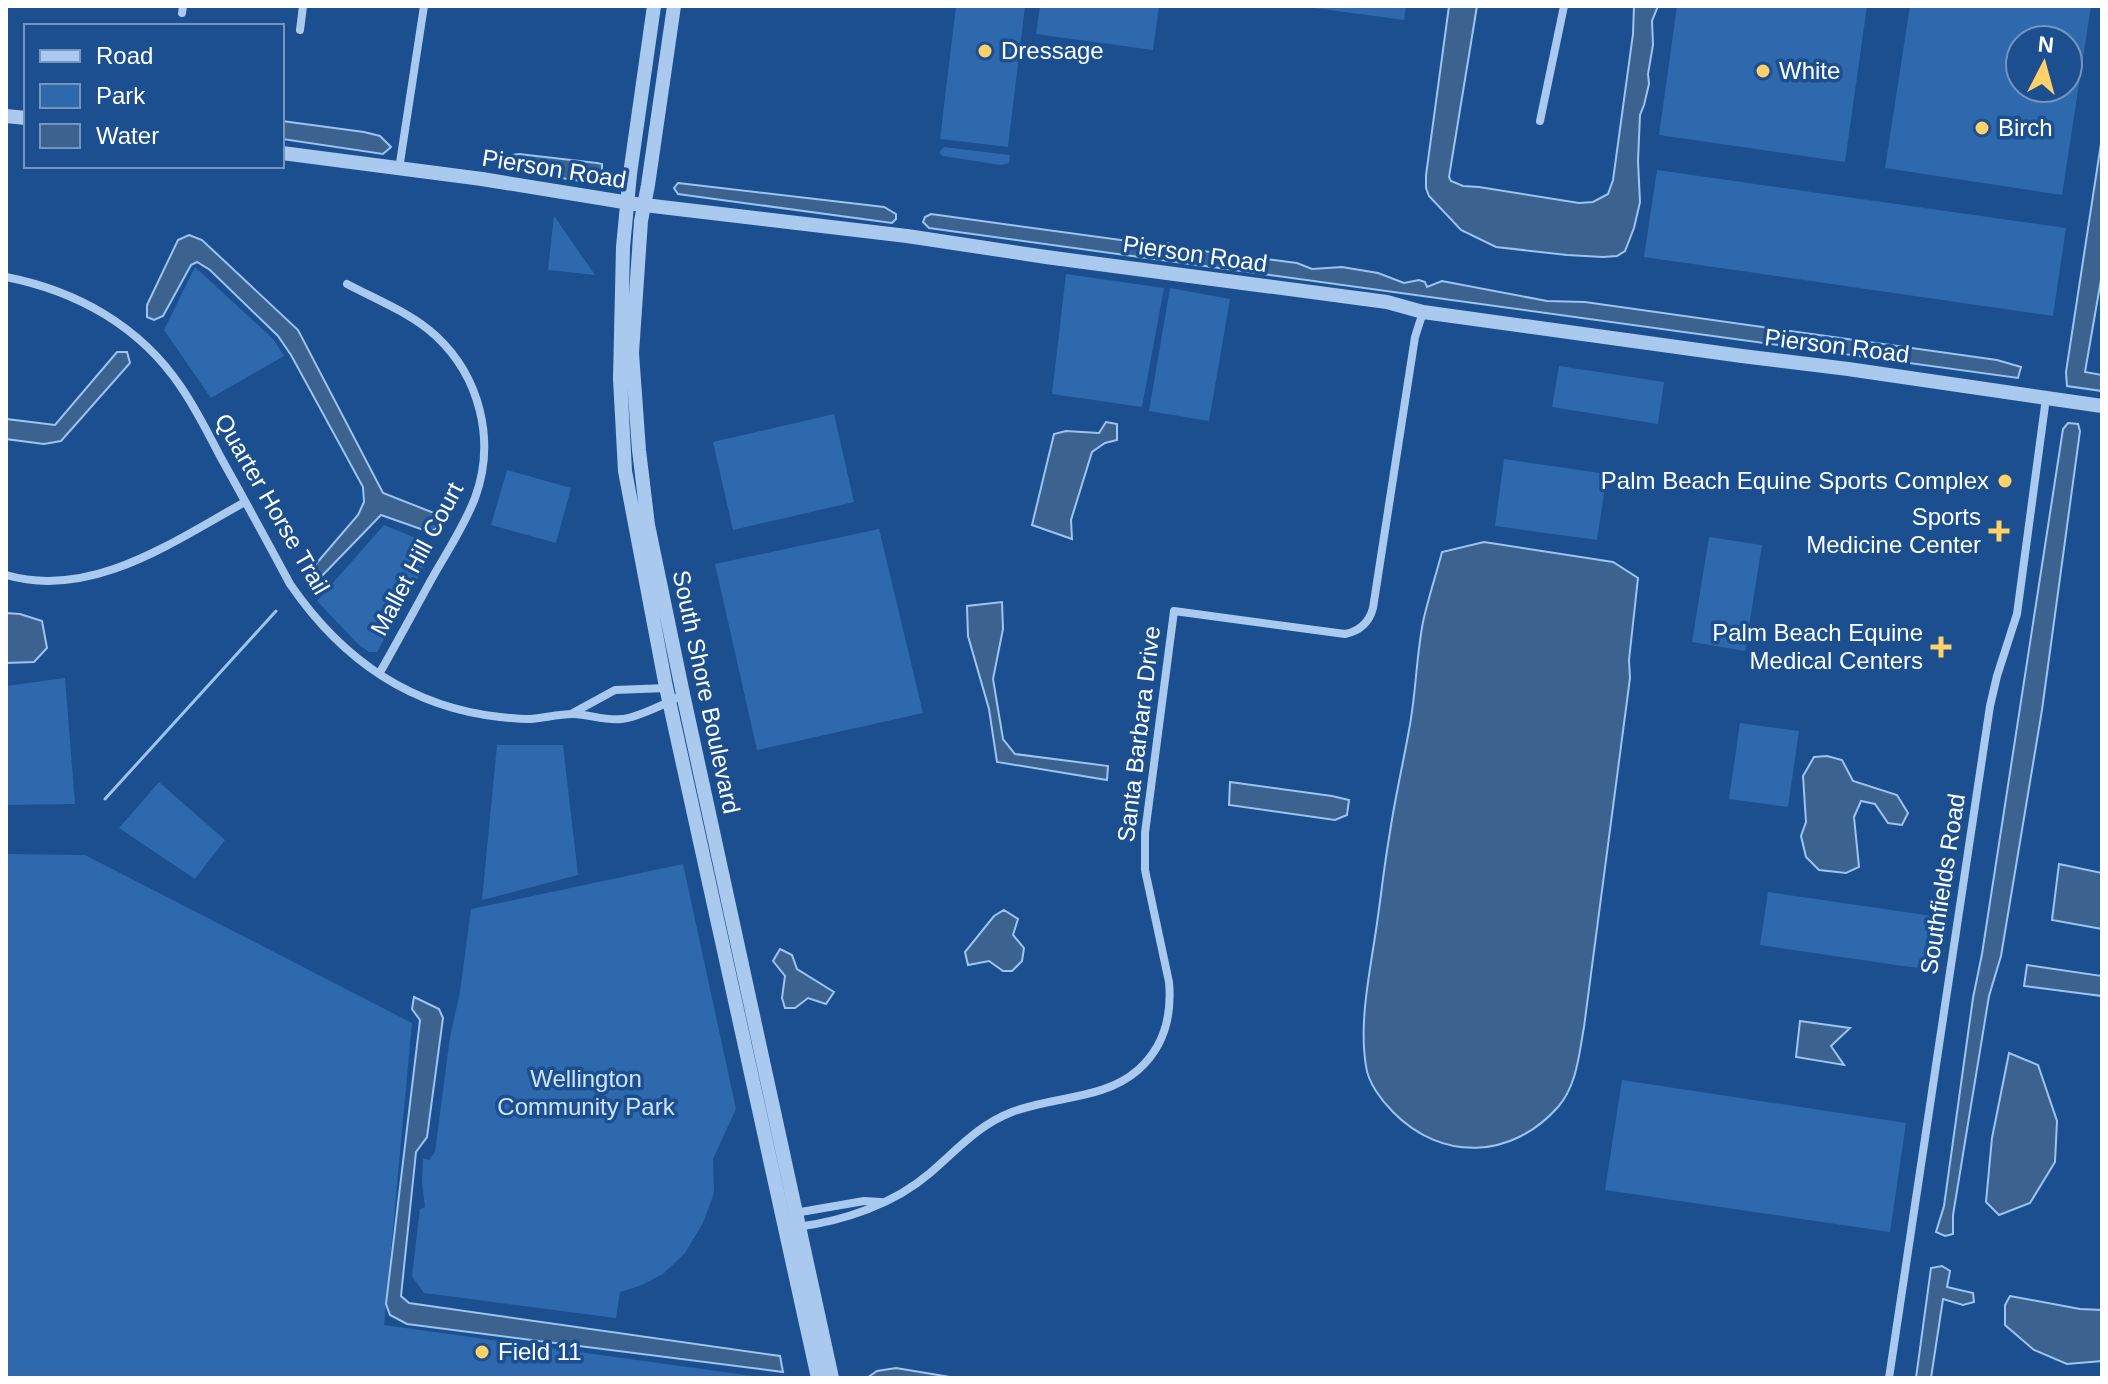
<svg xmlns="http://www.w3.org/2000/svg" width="2108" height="1384" font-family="Arial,sans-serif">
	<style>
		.green { fill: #2e69ad; fill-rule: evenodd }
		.water { fill: #3c6290; stroke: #9cc4f0; stroke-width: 2 }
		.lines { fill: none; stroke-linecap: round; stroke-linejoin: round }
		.stream { stroke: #9cc4f0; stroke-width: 3 }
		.minor { stroke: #a9c9ee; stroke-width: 8 }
		.tertiary { stroke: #a9c9ee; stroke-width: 14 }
		.poi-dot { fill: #ffd166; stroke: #1b4f8f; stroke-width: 3 }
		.labels { text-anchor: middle; stroke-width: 7; stroke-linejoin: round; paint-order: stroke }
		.poi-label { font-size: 24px; fill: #fff; stroke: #1b4f8f; text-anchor: start }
		.street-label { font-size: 24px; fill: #fff; stroke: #1b4f8f }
		.park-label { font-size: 24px; fill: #cfe3fa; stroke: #1b4f8f }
	</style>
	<rect width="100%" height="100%" fill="#1b4f8f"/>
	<path class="green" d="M956,6H1025L1008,147L940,139Z
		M1040,6H1159L1153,50L1036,34Z
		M1300,6H1406L1404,20Z
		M1677,6H1867L1845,162L1659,135Z
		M1910,6H2091L2062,195L1885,168ZM2020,40H2068V88H2020Z
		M944,147L1010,155L1009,163L1001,165L942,156L939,152Z
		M1657,170L2066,228L2053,316L1644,257Z
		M554,216L595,275L548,270Z
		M195,267L273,339L284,356L211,398L164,330Z
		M1066,274L1164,288L1142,407L1052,394Z
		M1170,288L1230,299L1209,421L1149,411Z
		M1559,366L1664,382L1658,424L1552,407Z
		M834,414L854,502L733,530L713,442Z
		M1504,459L1607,474L1597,540L1495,526Z
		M507,470L571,488L556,543L491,525Z
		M384,525L435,546L377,652H369L358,644L317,601Z
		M879,529L923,713L757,750L715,564Z
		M1709,537L1762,545L1745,651L1692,642Z
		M65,678L75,804L6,805V686Z
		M1740,723L1799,731L1788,807L1729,799Z
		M497,745H563L578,875L482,900Z
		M159,782L225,840L195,879L119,828Z
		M6,854L85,855L412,1023L384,1325L767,1378H6Z
		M683,864L736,1109L713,1159L714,1193L703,1223L685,1253L663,1274L642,1285L620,1292L616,1318L424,1293L412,1276L420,1209L425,1207L422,1183L423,1158L429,1160L435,1152L450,1037L460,992L471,909Z
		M1768,892L1939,917L1931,970L1760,945Z
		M1622,1080L1906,1123L1890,1232L1605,1190Z"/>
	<path class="water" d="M1449,6H1477L1449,177L1451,181L1463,186L1479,187L1579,203L1593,202L1608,194L1613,180L1633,34L1634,6H1658L1652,21L1653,45L1648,74L1649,84L1644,105L1640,115L1638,161L1640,202L1634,228L1625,251L1617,256L1603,257L1567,255L1496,247L1461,230L1429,196L1426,188V175Z
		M282,121L364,132L380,136L391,147L383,154L282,139Z
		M2102,137V274L2085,372L2102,375V391L2067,386L2066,372Z
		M519,154L597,163L602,164V174L598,184L500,168L498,162L504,156Z
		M678,183L884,207L896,214V219L892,223L678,194L674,188Z
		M931,214L1150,244L1168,243L1179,248L1297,263L1312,269L1342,267L1378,273L1404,283L1419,280L1425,282L1427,287L1442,281L1547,301L1585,302L1997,360L2021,367L2018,378L929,228L923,222L925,217Z
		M189,235L202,240L298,330L383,493L434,513L438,528L429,532L381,515L317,581L309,572L358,515L364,502L363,487L291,355L278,336L210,270L197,262L191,265L163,316L154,320L147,317V305L178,240Z
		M117,352H127L130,363L61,441L44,444L6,439V419L55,425Z
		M1106,422L1117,424V440L1105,443L1092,452L1071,520L1072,539L1032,525L1054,434L1066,431L1099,433Z
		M2068,423L2078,424L2080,431L2042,710L2001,956L1989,996L1953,1215V1234L1945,1236L1936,1232L1944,1206L1973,998L1982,954L2063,429Z
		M1484,542L1613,562L1638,578L1629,660L1630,678L1584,1027C1579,1054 1577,1085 1558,1107C1512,1159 1442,1162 1393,1112C1382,1101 1368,1083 1366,1066C1358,1019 1372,963 1378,916C1382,888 1385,860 1390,832C1395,798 1403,764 1409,730C1416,695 1416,658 1423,622C1428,599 1436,575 1442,552Z
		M1002,602L1003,629L993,679L1003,739L1015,754L1108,766L1107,780L997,762L989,709L968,636L967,606Z
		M6,613L20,614L42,621L47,648L34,662L6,663Z
		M1827,756L1842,760L1853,781L1897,795L1908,813L1902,825L1888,823L1875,804L1861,801L1854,817L1859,867L1846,873L1819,870L1806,857L1801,836L1806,822L1803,776L1814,757Z
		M1230,782L1332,796L1349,800L1347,815L1335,820L1229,805Z
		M2059,864L2102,873V929L2052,920Z
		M1004,910L1018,919L1013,935L1024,948L1022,961L1012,971H1003L989,961L968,965L965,952L994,916Z
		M780,949L792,955L797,969L834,992L826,1004L808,998L795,1008H785L782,998L785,976L773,961Z
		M2027,965L2102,976V996L2024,986Z
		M414,997L439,1009L443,1018L427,1137L416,1152L401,1296L409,1303L780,1356L783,1372L407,1324L390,1315L386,1304L420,1020L412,1009Z
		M1800,1021L1850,1028L1831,1046L1844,1065L1796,1057Z
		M2009,1053L2038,1065L2057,1121L2055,1162L2030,1203L1999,1215L1986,1202L1992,1138Z
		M1942,1266L1950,1271L1947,1287L1973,1293L1974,1302L1963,1305L1943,1299L1931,1378H1916L1931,1268Z
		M2010,1296L2080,1309L2102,1310V1361L2067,1364L2034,1350L2005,1325V1305Z
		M896,1368L956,1378H867L877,1371Z"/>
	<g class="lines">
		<path class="stream" d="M105,799L276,611"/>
		<path class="minor" d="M182,13L183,6
			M300,30L303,6
			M1540,121L1564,6
			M399,169L424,6
			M6,277C77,291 140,326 181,387C196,409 208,433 220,456C244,499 267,541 290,584C340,657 409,707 500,717C509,718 520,719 530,719C544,718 558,714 573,714C588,714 605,721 621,719C633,719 673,701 683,694
			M347,284C377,300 411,313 436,336C480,377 496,441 475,498C465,524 449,549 435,573C416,607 398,641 379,674
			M6,575C92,600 174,541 245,502
			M571,714L615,690L667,688
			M795,1213L864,1201L881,1202
			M797,1227C844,1221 894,1204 930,1173C957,1150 978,1125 1012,1112C1053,1096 1104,1100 1138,1070C1164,1047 1172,1015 1169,982L1145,870V833L1174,611L1345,634C1360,631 1369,623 1373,608L1415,337L1423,312
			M1889,1378L1990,706L1997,676L2017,614L2046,398"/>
		<path class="tertiary" d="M654,6L630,174L623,247L620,379L625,471L666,687L818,1378
			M674,6L648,185L641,221L632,353L639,450L648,525L683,694L832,1378
			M6,116L26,118
			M282,153L482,179L636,204L907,236L1046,257L1387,302L1423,312L1742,356L1848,369L2102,406"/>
	</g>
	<g class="poi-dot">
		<circle cx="985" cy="51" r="8"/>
		<circle cx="1763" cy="71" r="8"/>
		<circle cx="1982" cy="128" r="8"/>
		<circle cx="2005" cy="481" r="8"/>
		<path d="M1995 519h8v8h8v8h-8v8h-8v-8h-8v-8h8z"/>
		<path d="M1937 635h8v8h8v8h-8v8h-8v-8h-8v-8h8z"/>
		<circle cx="482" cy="1352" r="8"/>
	</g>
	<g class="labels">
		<g class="poi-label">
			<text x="1001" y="59">Dressage</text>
			<text x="1779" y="79">White</text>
			<text x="1998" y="136">Birch</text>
			<text x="1989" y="489" text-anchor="end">Palm Beach Equine Sports Complex</text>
			<text x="1981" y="525" text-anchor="end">Sports<tspan x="1981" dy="28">Medicine Center</tspan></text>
			<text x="1923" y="641" text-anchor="end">Palm Beach Equine<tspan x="1923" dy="28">Medical Centers</tspan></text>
			<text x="498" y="1360">Field 11</text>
		</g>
		<g class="street-label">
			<text transform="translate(554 169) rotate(9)" y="8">Pierson Road</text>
			<text transform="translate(1195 254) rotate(8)" y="8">Pierson Road</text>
			<text transform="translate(1837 346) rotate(7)" y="8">Pierson Road</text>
			<text transform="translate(272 504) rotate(60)" y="8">Quarter Horse Trail</text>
			<text transform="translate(417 559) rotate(-62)" y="8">Mallet Hill Court</text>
			<text transform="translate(706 692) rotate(78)" y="8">South Shore Boulevard</text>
			<text transform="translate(1139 734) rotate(-83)" y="8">Santa Barbara Drive</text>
			<text transform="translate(1943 884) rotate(-81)" y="8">Southfields Road</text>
		</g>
		<g class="park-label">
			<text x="586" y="1087">Wellington<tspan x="586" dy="28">Community Park</tspan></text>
		</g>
	</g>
	<rect width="2108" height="1384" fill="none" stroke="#ffffff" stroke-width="16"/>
	<rect x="24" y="24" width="260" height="144" fill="#1b4f8f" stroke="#7695bc" stroke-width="2"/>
	<rect x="40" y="50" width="40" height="12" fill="#a9c9ee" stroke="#7695bc" stroke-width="2"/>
	<text x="96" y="64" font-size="24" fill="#ffffff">Road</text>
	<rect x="40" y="84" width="40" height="24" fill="#2e69ad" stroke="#7695bc" stroke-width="2"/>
	<text x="96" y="104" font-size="24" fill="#ffffff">Park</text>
	<rect x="40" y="124" width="40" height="24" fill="#3c6290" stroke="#7695bc" stroke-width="2"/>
	<text x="96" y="144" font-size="24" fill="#ffffff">Water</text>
	<g transform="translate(2044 64) rotate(6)"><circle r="38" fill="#1b4f8f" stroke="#7695bc" stroke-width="2"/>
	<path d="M0-6L14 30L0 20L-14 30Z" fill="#ffd166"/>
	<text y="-12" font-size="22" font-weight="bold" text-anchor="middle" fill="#ffffff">N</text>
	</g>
</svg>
